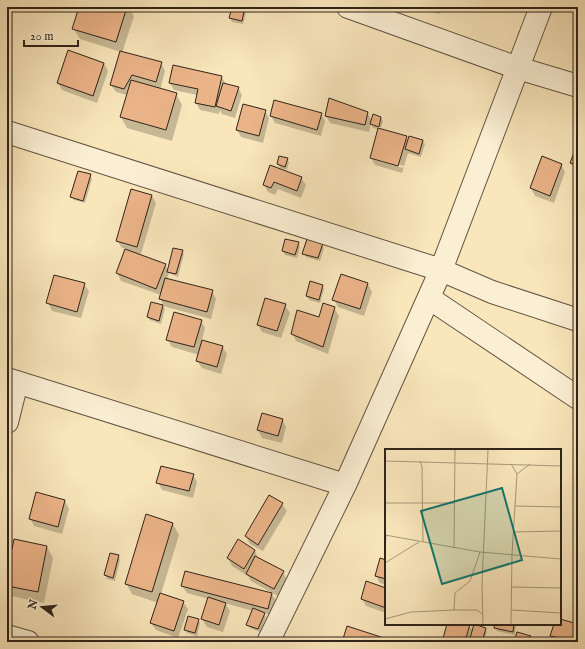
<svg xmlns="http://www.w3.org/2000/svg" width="585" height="649" font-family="'IM FELL English',serif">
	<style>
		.shadow { fill: #0003; fill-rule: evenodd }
		.building { fill: #ebb488; stroke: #2f231a }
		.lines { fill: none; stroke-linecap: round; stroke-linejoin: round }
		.minor-casing { stroke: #625442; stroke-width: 24 }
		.minor { stroke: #fbefd3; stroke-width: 22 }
		.inset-road { fill: none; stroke: #a8987b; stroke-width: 1 }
		.view { fill: #0f766e; fill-opacity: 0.15; stroke: #0f766e; stroke-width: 2 }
		.inset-edge { fill: none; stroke: #2f231a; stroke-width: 2 }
	</style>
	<rect width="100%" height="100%" fill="#f9e6bb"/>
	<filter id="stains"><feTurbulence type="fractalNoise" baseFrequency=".005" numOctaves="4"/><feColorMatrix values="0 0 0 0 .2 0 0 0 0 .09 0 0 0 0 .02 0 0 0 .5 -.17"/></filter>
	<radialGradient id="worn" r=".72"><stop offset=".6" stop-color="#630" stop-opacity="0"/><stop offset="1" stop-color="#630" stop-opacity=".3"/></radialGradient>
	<path class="shadow" d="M80,7H128L134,16L122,53L161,63L165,71L160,90L176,94L182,105L172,141L127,128L121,117L127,95L116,92L111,85L121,52L80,39L73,28Z
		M233,7H246L247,9L243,24L232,22L230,18Z
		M418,7H441L439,14Z
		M104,63L108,71L97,103L62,90L58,83Z
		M221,76L226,84L238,88L242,95L235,118L222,114L220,110L219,114L200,110L196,103L197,95L174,90L170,83Z
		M265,111L269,118L263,143L241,137L237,130Z
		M367,112L372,121L381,118L383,121L381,128L377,122L375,123L379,129L406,137L408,141H423L425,144L421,157L408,153L402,173L375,165L371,158L378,129L373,128L371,124L369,132L330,123L326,116ZM375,158L404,166L403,168L375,160Z
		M321,114L325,121L321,136L275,123L271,116Z
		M578,145V171L571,163Z
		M287,159L289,162L287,170L280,168L278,164Z
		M561,164L565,172L554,203L535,196L531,188Z
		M271,166L301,178L306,185L301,198L278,189L275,195L268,192L264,185Z
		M90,175L92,179L85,203L74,200L72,197Z
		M152,196L156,203L141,254L134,252V253L165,265L168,270L182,251L184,254L178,277L169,273L167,279L212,291L216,299L211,319L163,306L165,309L161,324L150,320L148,317L152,303L164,306L160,299L161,295L121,281L117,273L126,249L122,248L117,241Z
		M286,240L298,243L300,247L297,258L285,255L283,251Z
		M322,244L324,248L320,261L306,257L304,254Z
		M342,276L368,284L372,292L364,316L338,307L334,299Z
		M84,284L89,291L81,318L52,311L48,303Z
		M322,286L324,289L320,303L309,300L307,296Z
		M285,305L290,313L281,338L262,332L258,325Z
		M334,308L339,316L328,354L296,341L292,333Z
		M201,321L205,328L202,340L222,346L227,354L221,374L202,368L197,361L199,355L172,347L167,339Z
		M262,414L282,419L286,427L282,443L262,438L258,430Z
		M193,475L197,482L193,498L162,490L158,483Z
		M37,494L65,501L69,509L62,534L34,526L30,518Z
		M282,504L287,511L263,551L250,544L246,536Z
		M173,524L179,535L161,594L183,602L188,609L178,638L156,630L151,623L158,603L132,594L126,583Z
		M47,547L53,558L44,603L7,595V550Z
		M255,550L258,559L283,572L287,580L278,596L251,581L248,576L232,566L228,558Z
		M118,556L120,560L115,581L107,579L105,575Z
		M386,561V585L380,583L376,576Z
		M182,586L272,594L276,601L272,615L264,613L266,617L260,632L250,628L248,625L253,611L225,603L230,611L223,632L207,627L202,619L209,599L187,593Z
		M386,589V613L366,606L362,599Z
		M198,620L200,623L197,636L187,633L185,629Z
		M560,621L578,625V642H555L551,636L555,624H560Z
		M448,624H468L473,631L485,628L487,632L484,642H443Z
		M496,624H516L515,635L497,631Z
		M530,637L533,642H515Z"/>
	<path class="building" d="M79,7H127L116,42L72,29Z
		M232,7H245L242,21L229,18Z
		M68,50L104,63L93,96L57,83Z
		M120,51L162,62L156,82L132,75L124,89L110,85Z
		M173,65L222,76L215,107L195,103L198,89L169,83Z
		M131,80L177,93L166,130L120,117Z
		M223,83L239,87L231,111L216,106Z
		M329,98L368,112L365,125L325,116Z
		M274,100L322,113L317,130L270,116Z
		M243,104L266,110L259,136L236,130Z
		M373,114L381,117L379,127L370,124Z
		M378,128L407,136L398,166L370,158Z
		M409,136L423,140L419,154L405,149Z
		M578,142V166L570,163Z
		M279,156L288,158L285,167L277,164Z
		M542,156L562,164L550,196L530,188Z
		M270,165L302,177L297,191L274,182L271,188L263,185Z
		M78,171L91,174L83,201L70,197Z
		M131,189L152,195L137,247L116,241Z
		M285,239L299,242L295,255L282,251Z
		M307,239L323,243L318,258L302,254Z
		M173,248L183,250L176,274L167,272Z
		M125,249L166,264L156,289L116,273Z
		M341,274L368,283L360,309L332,300Z
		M54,275L85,283L77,312L46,303Z
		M165,278L213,290L207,312L159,299Z
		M310,281L323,285L319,300L306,296Z
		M265,298L286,304L277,331L257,325Z
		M151,302L163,305L159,321L147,317Z
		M323,303L335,307L323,347L291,334L297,310L319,317Z
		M174,312L202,320L194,347L166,340Z
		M202,340L223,346L217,367L196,361Z
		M262,413L283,419L278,436L257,430Z
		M161,466L194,474L189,491L156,483Z
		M36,492L65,500L58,527L29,519Z
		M269,495L283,503L258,545L245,536Z
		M146,514L173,523L152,592L125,584Z
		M14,539L47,546L38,592L7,586V549H12Z
		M238,539L255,550L244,569L227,558Z
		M110,553L119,555L113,578L104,575Z
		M255,556L284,571L274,589L246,574Z
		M380,558L386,560V579L375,576Z
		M185,571L272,593L268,609L181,586Z
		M366,581L386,588V608L361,599Z
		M160,593L184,601L174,631L150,623Z
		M208,597L226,603L219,625L201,619Z
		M253,608L265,613L258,629L246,625Z
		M188,616L199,619L195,633L184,630Z
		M560,619L578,624V642L550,636L554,624H560Z
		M447,624H470L465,642H442Z
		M474,624L486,628L482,642H469Z
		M495,624H514L513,632L494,628Z
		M347,626L384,638L383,642H342Z
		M517,632L531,636L529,642H514Z"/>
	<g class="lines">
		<defs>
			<path id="minor" d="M348,7L518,68L578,86
				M7,132L441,270L492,292L578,320
				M429,298L578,398
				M7,379L345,485
				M7,422L17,382
				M7,636L28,642
				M268,642L345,485L441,270L541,7"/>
		</defs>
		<use href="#minor" class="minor-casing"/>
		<use href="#minor" class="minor"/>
	</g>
	<g transform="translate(385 449)">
		<rect width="176" height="176" fill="#f9e6bb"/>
		<path class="inset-road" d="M0,12L176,17M35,12L37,18L38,93M132,25L145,15M0,54H70M130,57L176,58M128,83L176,82M0,86L95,103L176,110M69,99L70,1M0,102L1,86M0,114L34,93M126,138L176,139M69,161L70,144L85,132L95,103M126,161L176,164M0,170L26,163L69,161H92L97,165M98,175L97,135L103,1M126,175L127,105L132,25L126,15"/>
		<path class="view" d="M117,39L137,111L57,135L36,62Z"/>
		<rect width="176" height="176" class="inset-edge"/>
	</g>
	<rect width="585" height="649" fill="none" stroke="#f9e6bb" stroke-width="24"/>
	<rect x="8" y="8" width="569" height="633" fill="none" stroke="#2f231a" stroke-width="2"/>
	<rect x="12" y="12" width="561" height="625" fill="none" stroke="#2f231a"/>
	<g transform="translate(42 607) rotate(286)" stroke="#fbefd3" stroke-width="3" paint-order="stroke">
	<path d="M0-3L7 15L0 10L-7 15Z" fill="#2f231a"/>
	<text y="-6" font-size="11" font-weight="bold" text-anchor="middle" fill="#2f231a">N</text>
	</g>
	<path d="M24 40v6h54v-6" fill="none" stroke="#2f231a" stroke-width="2"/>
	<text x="30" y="40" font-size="12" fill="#2f231a" stroke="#fbefd3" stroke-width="3" paint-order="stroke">20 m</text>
	<rect width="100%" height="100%" filter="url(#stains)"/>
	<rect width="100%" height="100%" fill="url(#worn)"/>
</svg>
